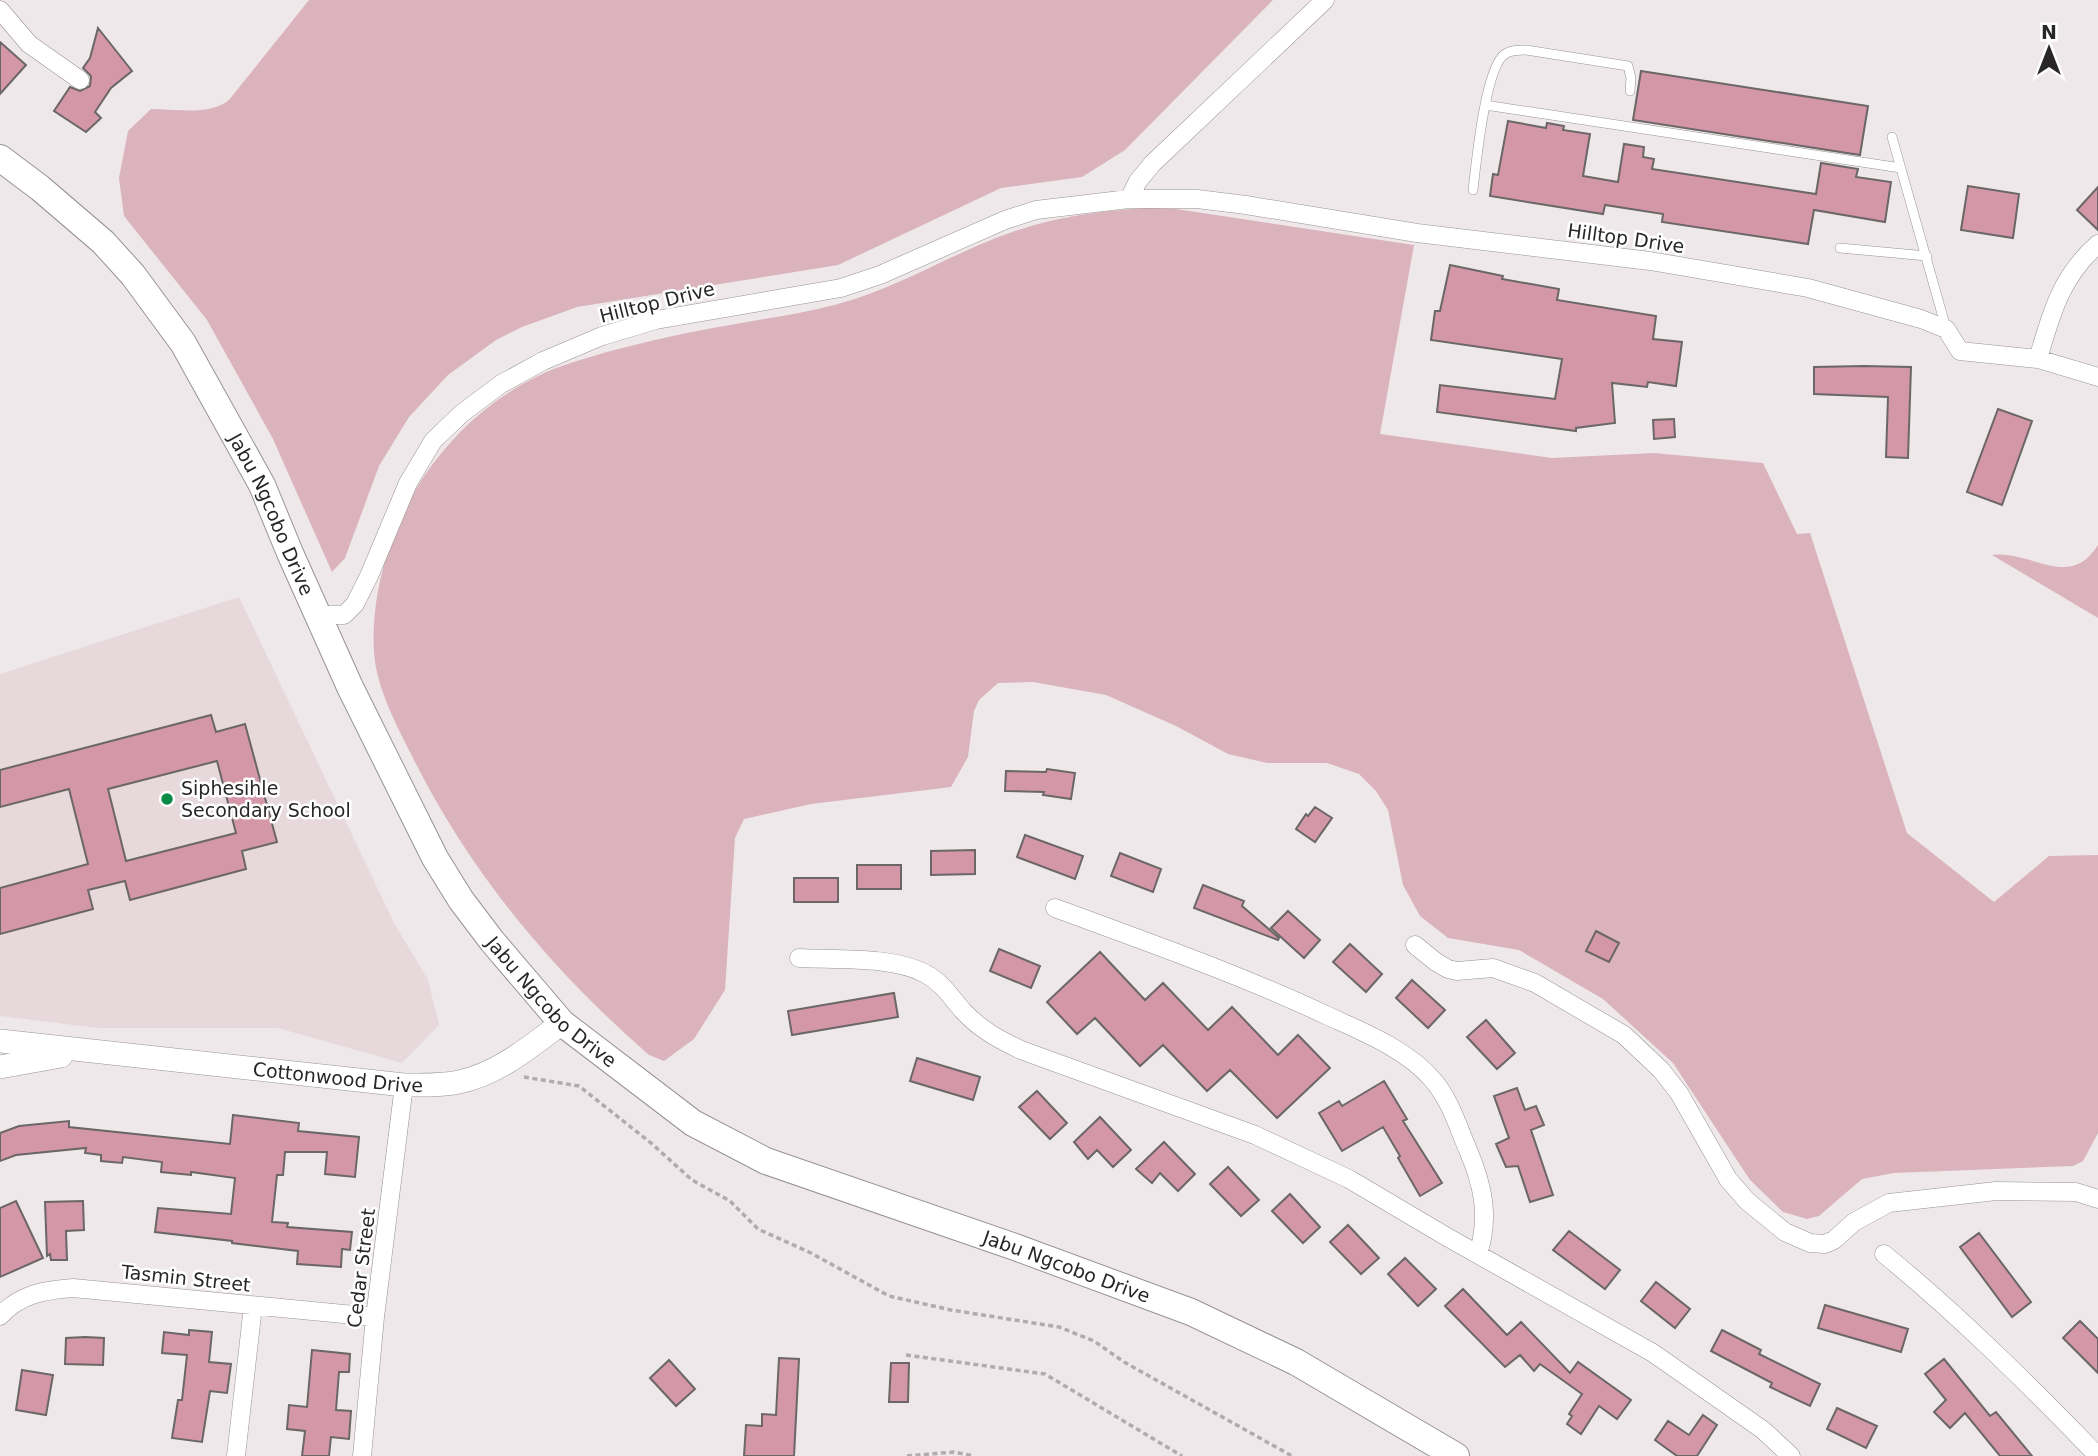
<svg xmlns="http://www.w3.org/2000/svg" width="2098" height="1456" font-family="'DejaVu Sans',sans-serif">
	<style>
		.built { fill: #e6d8db }
		.green { fill: #dab3bd }
		.building { fill: #d397a7; stroke: #6b6667; stroke-width: 2; fill-rule: evenodd }
		.lines { fill: none; stroke-linecap: round; stroke-linejoin: round }
		.service-casing { stroke: #989394; stroke-width: 10 }
		.minor-casing { stroke: #989394; stroke-width: 19 }
		.tertiary-casing { stroke: #989394; stroke-width: 24 }
		.secondary-casing { stroke: #989394; stroke-width: 28 }
		.path { stroke: #b1abad; stroke-width: 3.5; stroke-dasharray: 5 3.5; stroke-linecap: butt }
		.service { stroke: #fff; stroke-width: 9 }
		.minor { stroke: #fff; stroke-width: 18 }
		.tertiary { stroke: #fff; stroke-width: 23 }
		.secondary { stroke: #fff; stroke-width: 26 }
		.poi-dot { fill: #098a45; stroke: #fff; stroke-width: 2.5 }
		.labels { text-anchor: middle; stroke-width: 5; stroke-linejoin: round; paint-order: stroke }
		.street-label { font-size: 19px; fill: #282627; stroke: #fff }
		.poi-label { font-size: 19px; fill: #282627; stroke: #fff; text-anchor: start }
	</style>
	<rect width="100%" height="100%" fill="#efe8ea"/>
	<path class="built" d="M239,597L394,923L428,980L439,1025L402,1063L278,1028H98L0,1016V674Z"/>
	<path class="green" d="M309,0H1273L1125,150L1082,177L1001,188L838,265L577,307L522,327L496,340L448,375L409,417L379,466L345,558L332,572L273,439L207,320L124,216L119,178L128,131L151,109C176,109 209,116 229,100Z
		M1146,208L1176,209L1414,245L1380,434L1552,458L1654,453L1763,463L1797,534L1810,533L1907,833L1994,902L2049,856L2098,855V1133L2083,1161L2073,1166L1894,1173L1862,1179L1819,1216L1807,1219L1783,1212L1750,1180L1673,1063L1603,999L1519,950L1448,938L1420,916L1403,885L1388,810L1376,791L1359,774L1327,763H1267L1228,754L1176,726L1106,695L1033,682L998,683L979,700L974,711L968,757L951,787L811,804L744,819L735,838L725,990L694,1039L664,1061L649,1055C551,969 470,873 412,756C396,724 377,689 374,653C371,603 385,547 408,503C437,449 482,403 538,376C560,365 584,359 607,352C648,341 688,332 730,325C766,318 802,314 838,304C897,288 946,257 1001,236C1048,218 1096,211 1146,208Z
		M2098,545V618L1992,555C2032,550 2069,591 2098,545Z"/>
	<path class="building" d="M98,28L132,71L111,88L95,112L101,118L86,132L54,111L70,87L80,91L90,86L91,76L83,68L90,58Z
		M0,42L26,65L0,94Z
		M1641,71L1868,106L1860,155L1633,120Z
		M1508,121L1546,128L1547,123L1564,126L1563,130L1590,134L1583,176L1618,182L1624,144L1644,147L1643,157L1654,159L1652,169L1816,194L1821,163L1858,169L1856,177L1891,182L1885,222L1814,210L1808,244L1662,222L1663,214L1605,205L1603,214L1490,196L1493,174L1498,175Z
		M1968,186L2019,194L2013,238L1961,230Z
		M2098,187V230L2077,210Z
		M1450,265L1503,276L1502,279L1559,289L1557,300L1656,316L1653,339L1682,342L1676,386L1648,382L1647,387L1612,383L1615,423L1576,428V431L1437,412L1440,385L1555,399L1562,359L1431,340L1435,311H1440Z
		M1864,366L1911,367L1908,458L1886,457L1888,397L1814,394V367Z
		M1998,409L2032,421L2002,505L1967,492Z
		M1674,419L1675,437L1654,439L1653,420Z
		M211,715L216,732L245,724L277,842L242,851L246,869L130,900L125,881L88,890L93,909L0,934V888L88,864L69,789L0,807V770ZM217,761L236,833L126,861L108,789Z
		M1047,769L1075,773L1071,799L1043,795L1044,792L1005,791L1006,771L1046,772Z
		M1315,807L1332,818L1315,842L1296,829L1306,814L1308,816Z
		M1025,835L1083,856L1075,879L1017,857Z
		M975,850V874L931,875V851Z
		M1120,853L1161,869L1153,892L1111,876Z
		M857,865H901V889H857Z
		M794,878H838V902H794Z
		M1203,885L1244,901L1242,906L1279,938L1278,940L1194,908Z
		M1288,911L1320,940L1304,958L1271,928Z
		M1596,931L1619,943L1609,962L1586,951Z
		M1350,944L1382,974L1366,992L1333,962Z
		M999,949L1040,966L1031,988L990,971Z
		M1100,952L1145,1000L1163,983L1208,1030L1232,1007L1278,1055L1298,1035L1330,1068L1277,1118L1230,1070L1207,1091L1163,1045L1140,1066L1095,1018L1077,1034L1047,1002Z
		M1412,980L1445,1010L1428,1028L1396,998Z
		M894,993L898,1017L792,1035L788,1011Z
		M1486,1020L1515,1053L1497,1069L1467,1037Z
		M917,1058L980,1077L973,1100L910,1081Z
		M1384,1081L1407,1119L1403,1121L1442,1183L1420,1196L1398,1158L1400,1156L1383,1127L1342,1151L1319,1113L1339,1101L1342,1106Z
		M1517,1088L1525,1110L1536,1106L1544,1125L1531,1130L1553,1195L1530,1202L1518,1166L1506,1167L1496,1144L1509,1138L1494,1096Z
		M1037,1091L1067,1123L1050,1139L1019,1107Z
		M233,1115L299,1123L298,1131L359,1137L355,1177L325,1174L327,1152H285L283,1175H277L272,1222L288,1223L287,1227L352,1232L350,1250L342,1249L341,1267L297,1264L298,1251L232,1243V1241L155,1232L158,1208L231,1214L235,1178L191,1172V1175L161,1172L162,1162L123,1157L122,1163L101,1161V1155L85,1153L86,1148L16,1155L0,1161V1133L19,1126L69,1121V1127L230,1144Z
		M1100,1117L1131,1150L1113,1167L1097,1150L1088,1159L1074,1142Z
		M1164,1142L1195,1174L1178,1191L1160,1173L1152,1183L1136,1169Z
		M1228,1167L1259,1200L1241,1216L1210,1184Z
		M1290,1194L1320,1227L1303,1243L1272,1211Z
		M16,1201L43,1258L0,1277V1208Z
		M83,1201L84,1230L66,1231L67,1260H51L50,1254L47,1256L45,1202Z
		M1348,1225L1379,1258L1361,1274L1330,1242Z
		M1569,1231L1620,1270L1605,1289L1553,1250Z
		M1979,1233L2031,1302L2012,1317L1960,1247Z
		M1405,1258L1436,1289L1418,1306L1388,1274Z
		M1656,1282L1690,1309L1675,1328L1641,1301Z
		M1463,1289L1507,1335L1521,1322L1570,1373L1578,1362L1631,1400L1617,1419L1599,1406L1581,1434L1567,1424L1572,1416L1569,1414L1582,1394L1540,1364L1534,1371L1520,1355L1505,1367L1445,1306Z
		M1825,1305L1908,1329L1901,1352L1818,1328Z
		M2080,1321L2098,1339V1373L2063,1338Z
		M189,1330L212,1332L209,1362L231,1364L227,1393L210,1391L202,1442L172,1438L178,1400H182L187,1355L162,1353L164,1332L189,1335Z
		M1722,1330L1761,1350L1759,1354L1820,1384L1810,1406L1770,1387L1772,1383L1711,1351Z
		M85,1337L104,1338L103,1365L65,1364L66,1338Z
		M312,1350L350,1354L349,1372H339L336,1410L351,1411L349,1439L331,1437L329,1456H302L305,1431L287,1429L289,1405L307,1407Z
		M779,1358L799,1359L794,1456H744L746,1425L762,1426V1414L776,1415Z
		M1944,1359L1990,1416L1996,1412L2032,1456H2000L1965,1413L1950,1428L1934,1412L1946,1400L1925,1374Z
		M669,1360L695,1389L676,1406L650,1378Z
		M891,1363H909L908,1402H889Z
		M22,1370L53,1375L46,1415L16,1410Z
		M1837,1408L1877,1426L1866,1448L1827,1429Z
		M1703,1415L1717,1425L1697,1456H1677L1655,1440L1668,1421L1689,1435Z"/>
	<g class="lines">
		<defs>
			<path id="service" d="M1485,105L1901,168
				M1892,137L1946,328
				M1473,190C1476,165 1485,67 1505,54C1511,50 1519,50 1526,50L1628,66L1631,78L1630,91
				M1840,248L1927,256"/>
			<path id="minor" d="M0,10L29,44L80,80
				M1129,199L1138,181L1153,163L1325,0
				M2038,359C2051,314 2061,276 2098,244
				M317,615H344L355,604L369,576L408,483L433,441L461,414L501,384L543,361L602,336L656,320L841,288L880,275L1005,220L1036,210L1129,199H1197L1246,205L1417,233L1650,261L1808,288L1921,319L1946,329L1960,351L2038,359L2098,377
				M1055,908C1147,942 1239,974 1328,1016C1363,1032 1406,1049 1432,1079C1450,1099 1458,1127 1468,1150C1483,1185 1490,1217 1478,1254
				M1415,945L1436,962L1448,969L1457,971L1493,968L1535,983L1624,1035L1661,1070L1679,1093L1728,1179L1747,1201L1785,1232L1810,1243L1825,1244L1834,1240L1854,1222L1889,1203L1996,1191L2076,1192L2098,1199
				M799,958C837,960 893,956 926,974C943,983 952,999 964,1012C981,1030 1000,1040 1021,1050L1255,1135L1349,1179L1447,1237L1653,1353L1763,1430L1791,1456
				M1884,1254C1960,1316 2030,1386 2098,1456
				M0,1316C20,1294 45,1290 73,1288L375,1317
				M236,1456L253,1306
				M362,1456L375,1317L404,1085"/>
			<g id="tertiary">
				<path id="s1" d="M0,1041L404,1085C422,1085 441,1086 459,1082C498,1074 531,1046 562,1023"/>
				<path d="M0,1067L61,1056"/>
			</g>
			<g id="secondary">
				<path id="s2" d="M0,158L40,188L103,242L133,275L183,343L262,485L290,553L350,687L435,858L461,900L492,941L562,1023L693,1123L766,1161L1015,1247L1191,1312L1296,1362L1456,1456"/>
			</g>
		</defs>
		<use href="#service" class="service-casing"/>
		<use href="#minor" class="minor-casing"/>
		<use href="#tertiary" class="tertiary-casing"/>
		<use href="#secondary" class="secondary-casing"/>
		<path class="path" d="M524,1077L579,1086L651,1143L692,1180L730,1201L758,1229L811,1253L889,1296L951,1310L1059,1327L1094,1341L1124,1362L1292,1456
			M906,1355L1045,1374L1182,1456
			M907,1456L954,1452L974,1456"/>
		<use href="#service" class="service"/>
		<use href="#minor" class="minor"/>
		<use href="#tertiary" class="tertiary"/>
		<use href="#secondary" class="secondary"/>
	</g>
	<circle class="poi-dot" cx="167" cy="799" r="7"/>
	<g class="labels">
		<g class="street-label">
			<text transform="translate(1626 238) rotate(8)" y="7">Hilltop Drive</text>
			<text transform="translate(657 302) rotate(-14)" y="7">Hilltop Drive</text>
			<text dy="7" stroke="none"><textPath href="#s2" startOffset="455">Jabu Ngcobo Drive</textPath></text>
			<text dy="7" stroke="none"><textPath href="#s2" startOffset="1022">Jabu Ngcobo Drive</textPath></text>
			<text dy="7" stroke="none"><textPath href="#s1" startOffset="340">Cottonwood Drive</textPath></text>
			<text dy="7" stroke="none"><textPath href="#s2" startOffset="1610">Jabu Ngcobo Drive</textPath></text>
			<text transform="translate(361 1268) rotate(-83)" y="7">Cedar Street</text>
			<text transform="translate(186 1278) rotate(6)" y="7">Tasmin Street</text>
		</g>
		<g class="poi-label">
			<text x="181" y="795">Siphesihle<tspan x="181" dy="22">Secondary School</tspan></text>
		</g>
	</g>
	<g transform="translate(2049 49)" stroke="#ffffff" stroke-width="5" paint-order="stroke">
	<path d="M0-5L12 26L0 18L-12 26Z" fill="#282627"/>
	<text y="-10" font-size="19" font-weight="bold" text-anchor="middle" fill="#282627">N</text>
	</g>
</svg>
